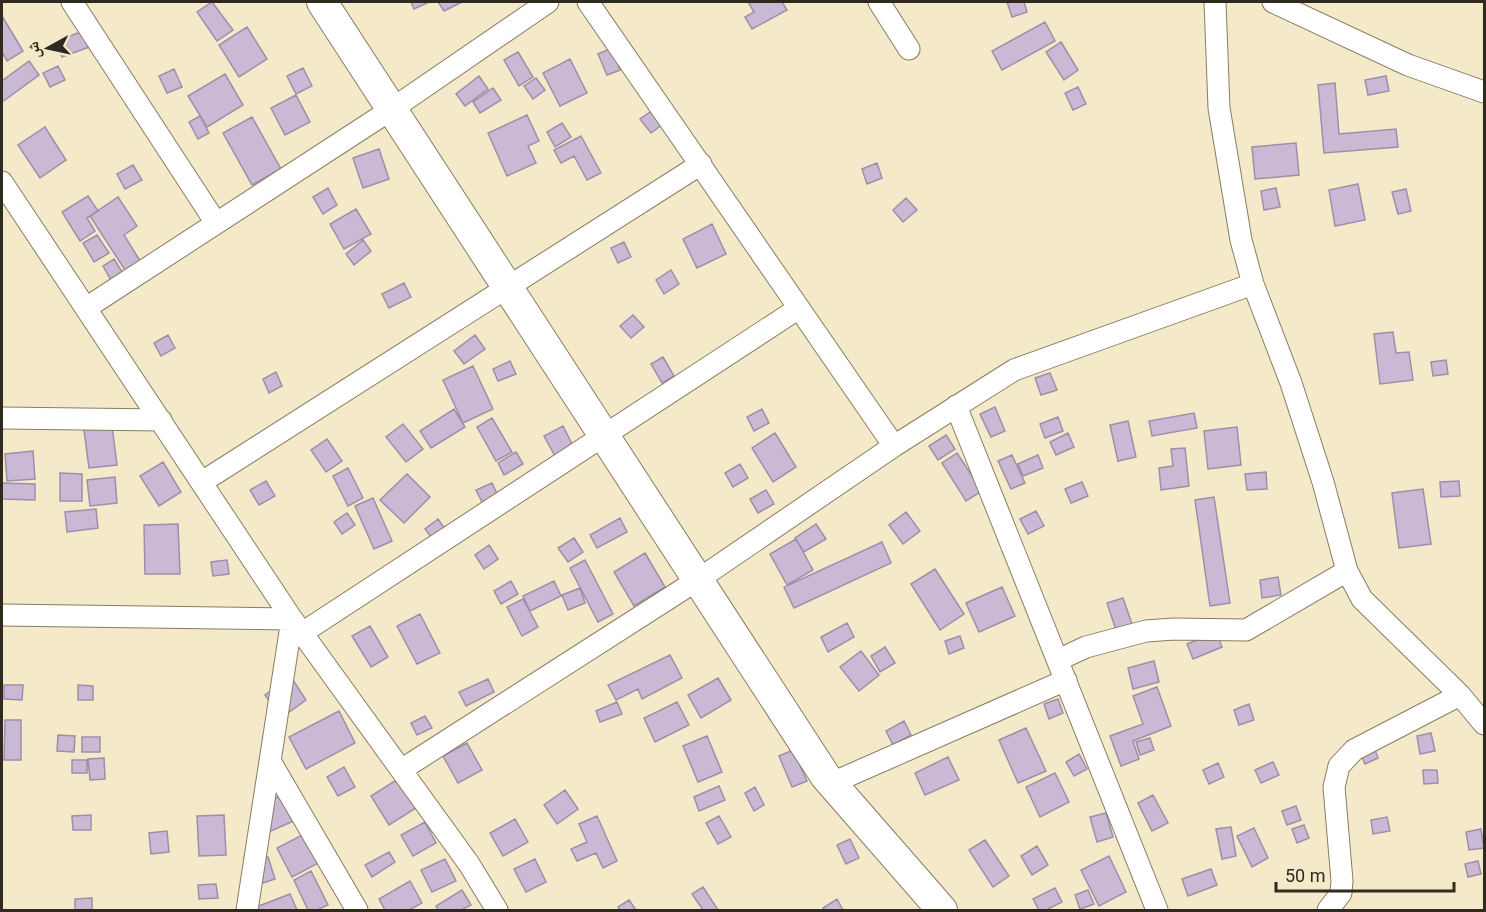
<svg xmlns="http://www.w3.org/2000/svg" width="1486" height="912" font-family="Roboto,'Noto Naskh Arabic',sans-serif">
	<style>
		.building { fill: #cab9d5; stroke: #9f8ea9; stroke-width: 1.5 }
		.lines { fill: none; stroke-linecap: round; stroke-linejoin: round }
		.street-casing { stroke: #887d61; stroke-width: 23 }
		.secondary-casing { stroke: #887d61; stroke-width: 32 }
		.street { stroke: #fff; stroke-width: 21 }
		.secondary { stroke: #fff; stroke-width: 30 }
	</style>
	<rect width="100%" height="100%" fill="#f4e9c9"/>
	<path class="building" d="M212,2L233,30L217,41L197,12Z
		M411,2H429L414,9Z
		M438,2H462L444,11Z
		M748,2H782L787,10L752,29L745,17L754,12Z
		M1007,2H1024L1027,12L1012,17Z
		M2,16L23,51L7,61L2,52Z
		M1045,22L1055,41L1002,70L992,51Z
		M247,27L267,59L239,77L219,45Z
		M86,30L92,46L62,57L56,41Z
		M1061,42L1078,70L1064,80L1046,52Z
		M612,48L620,70L607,75L598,54Z
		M518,52L533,77L519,86L504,60Z
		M570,59L587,93L560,106L543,73Z
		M29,61L39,75L2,102V81Z
		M58,66L65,80L50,87L43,73Z
		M303,68L312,86L296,94L287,76Z
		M174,69L182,87L167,93L159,76Z
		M225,74L243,105L207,127L188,96Z
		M479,76L488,89L465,106L456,94Z
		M1386,76L1389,91L1368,95L1365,80Z
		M536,78L545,90L533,99L524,86Z
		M1335,83L1339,134L1396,129L1398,147L1324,153L1318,85Z
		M1078,87L1086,104L1073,110L1065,93Z
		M493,88L501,100L480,113L473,102Z
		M296,95L310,122L285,135L271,108Z
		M653,110L663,124L651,133L640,119Z
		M527,115L539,141L528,146L536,163L507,176L488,133Z
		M200,116L209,133L198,139L189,122Z
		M252,117L281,169L252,185L223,133Z
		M562,123L571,137L555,147L547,132Z
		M45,127L66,160L40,178L18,145Z
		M581,136L601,173L587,180L574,156L561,163L554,150Z
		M1296,143L1299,175L1255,179L1252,147Z
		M379,149L389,179L363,188L353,158Z
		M877,163L882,178L867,184L862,169Z
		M133,165L142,180L125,189L117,174Z
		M1358,184L1365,220L1335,226L1329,190Z
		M328,188L337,205L323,214L313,197Z
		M1276,188L1280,207L1264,210L1261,191Z
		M1406,189L1411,211L1398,214L1392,192Z
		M88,196L98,211L87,218L95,231L80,241L62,212Z
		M118,197L137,226L124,235L142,264L127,273L90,216Z
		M906,198L917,210L903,222L893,210Z
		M356,209L371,234L344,249L330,224Z
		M712,224L726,254L697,268L683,239Z
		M97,235L109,253L94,262L83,243Z
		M363,240L371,251L354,265L346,254Z
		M624,242L631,257L618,263L611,248Z
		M114,259L124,275L112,282L103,266Z
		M671,270L679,284L664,294L656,280Z
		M404,283L411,297L389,308L382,294Z
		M633,315L644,327L631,338L620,326Z
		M1393,332L1396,353L1409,352L1413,380L1380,384L1374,334Z
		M168,335L175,348L161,356L154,343Z
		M475,335L485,349L464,364L454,351Z
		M663,357L674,376L662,383L651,364Z
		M1446,360L1448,374L1433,376L1431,362Z
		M510,361L516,374L498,381L493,369Z
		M473,366L493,409L463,423L443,380Z
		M276,372L282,386L269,393L263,379Z
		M1050,373L1057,390L1041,395L1035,378Z
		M995,407L1005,431L991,437L980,414Z
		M454,409L465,427L431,448L420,431Z
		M762,409L769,423L754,431L747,417Z
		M1194,413L1197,428L1152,436L1149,421Z
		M1058,417L1063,431L1045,438L1040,424Z
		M492,418L512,452L496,461L477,427Z
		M1128,421L1136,457L1118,461L1110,425Z
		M403,424L423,449L406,462L386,437Z
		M112,426L117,465L89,468L84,430Z
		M563,426L573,446L555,456L544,436Z
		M1237,427L1241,465L1208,469L1204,431Z
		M775,433L796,467L773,482L752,448Z
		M1068,433L1074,447L1056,455L1050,442Z
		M946,435L955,449L938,460L929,446Z
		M327,439L342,461L326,472L311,450Z
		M1185,448L1189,486L1161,490L1159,468L1173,466L1171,449Z
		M33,451L35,479L7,481L5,454Z
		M516,452L523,464L504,475L498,463Z
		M957,453L982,491L966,501L942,463Z
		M1012,455L1025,483L1011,489L998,461Z
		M1038,455L1043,468L1023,476L1018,464Z
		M163,462L181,492L159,506L140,476Z
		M740,464L748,478L733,487L725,473Z
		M348,468L363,498L348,506L333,476Z
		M1266,472L1267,489L1247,490L1245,474Z
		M60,473L82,474V501H60Z
		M407,474L430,497L404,523L380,500Z
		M115,477L117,503L90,506L87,480Z
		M266,481L275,496L259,505L250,490Z
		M1459,481L1460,496L1441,497L1440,482Z
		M1082,482L1088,496L1071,503L1065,489Z
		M2,483L35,484V500L2,499Z
		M492,483L498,496L483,504L476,490Z
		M1423,489L1431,544L1399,548L1392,493Z
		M766,490L774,504L758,513L750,499Z
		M1214,497L1230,603L1210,606L1195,500Z
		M373,498L392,541L374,549L355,506Z
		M96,509L98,528L67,532L65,512Z
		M1036,511L1044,526L1028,534L1020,519Z
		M906,512L920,531L903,544L889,525Z
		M347,513L355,525L342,534L334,522Z
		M620,518L627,532L597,548L590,535Z
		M438,519L447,532L434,541L425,529Z
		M178,524L180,574H145L144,525Z
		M816,524L826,539L804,552L795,538Z
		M574,538L583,552L568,562L558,548Z
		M796,539L813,570L787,585L770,554Z
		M882,542L891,563L794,608L784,587Z
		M489,545L498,559L484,569L475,555Z
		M645,553L665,587L634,606L614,572Z
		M227,560L229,574L213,576L211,562Z
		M585,560L613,614L598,622L570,568Z
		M935,569L964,614L940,630L911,584Z
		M1278,577L1281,595L1262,598L1260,580Z
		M511,581L518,594L501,604L494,591Z
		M554,581L561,596L530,611L523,596Z
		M1002,587L1015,616L979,632L966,603Z
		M580,588L585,603L568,610L562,595Z
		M1123,598L1132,624L1116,630L1107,603Z
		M523,599L538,627L522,636L507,607Z
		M420,614L440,653L417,664L397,626Z
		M847,623L854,637L828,652L821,637Z
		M370,626L388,657L371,667L352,636Z
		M1216,632L1222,647L1193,659L1187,644Z
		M960,636L964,648L949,654L945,641Z
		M885,647L895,663L880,672L871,656Z
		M861,651L879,675L859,691L840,667Z
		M670,655L682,678L642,699L638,689L616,700L608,685Z
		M1154,661L1159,682L1133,689L1128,668Z
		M291,677L306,700L281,718L265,695Z
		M718,678L731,700L701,718L688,695Z
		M488,679L494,692L466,706L459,692Z
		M4,685H23L22,700L4,699Z
		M78,685L93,686V700H78Z
		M1157,687L1171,726L1133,741L1139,759L1121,766L1110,736L1143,724L1133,696Z
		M1058,699L1063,713L1049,719L1044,704Z
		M617,702L622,714L600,722L596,711Z
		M677,702L689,725L655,742L644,718Z
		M1249,704L1254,720L1239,725L1234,710Z
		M339,711L355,743L306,769L289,737Z
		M425,716L432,728L417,735L411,723Z
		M5,720H21V760H4Z
		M904,721L911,735L893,745L886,731Z
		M1026,728L1046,771L1018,783L999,740Z
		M1431,733L1435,751L1420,754L1417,736Z
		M58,735L75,736L74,752L57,751Z
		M707,736L722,772L698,782L683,746Z
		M82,737H100V752H82Z
		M1150,738L1154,750L1140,755L1136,742Z
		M1372,741L1378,758L1365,764L1358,746Z
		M467,743L482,770L458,783L443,756Z
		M793,750L807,781L792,787L779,756Z
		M1079,754L1087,769L1074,776L1066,762Z
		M948,757L959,780L925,795L915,773Z
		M104,758L105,779L90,780L88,759Z
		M72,760H87V773H72Z
		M1273,762L1279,775L1261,783L1255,770Z
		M1218,763L1224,777L1209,784L1203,770Z
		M344,767L355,787L338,796L327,777Z
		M1423,770H1437L1438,783L1424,784Z
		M1055,773L1069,802L1040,817L1026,787Z
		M398,779L416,808L389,825L371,796Z
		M719,786L725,800L699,811L694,797Z
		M755,787L764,805L754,811L745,793Z
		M565,790L578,809L557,824L544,805Z
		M289,792L300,818L271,831L260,805Z
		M1153,795L1168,823L1152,831L1138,803Z
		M1296,806L1301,820L1287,825L1282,811Z
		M1106,813L1113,837L1097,842L1090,817Z
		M91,815V830H73L72,816Z
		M224,815L226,855L199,856L197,816Z
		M597,816L617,861L603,868L596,853L577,861L571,849L587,842L579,824Z
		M719,816L731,837L718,844L706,823Z
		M1387,817L1390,831L1373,834L1371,820Z
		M515,819L528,842L503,856L490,833Z
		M425,822L436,843L413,856L401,835Z
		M1304,825L1309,838L1297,843L1292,829Z
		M1231,827L1236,856L1222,859L1216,829Z
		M1254,828L1268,858L1252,867L1237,836Z
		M1481,829L1484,848L1469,850L1466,832Z
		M167,831L169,852L151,854L149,833Z
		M310,831L324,860L292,877L277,848Z
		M850,839L859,858L846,864L837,845Z
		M985,840L1009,876L993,887L969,850Z
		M1037,846L1048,865L1032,875L1021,856Z
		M389,852L395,862L372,877L365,865Z
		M1109,856L1126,892L1099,906L1081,870Z
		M268,857L275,879L263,883L256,862Z
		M445,859L456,881L432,892L421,870Z
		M535,859L546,882L526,892L514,869Z
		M1478,861L1481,874L1468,877L1465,864Z
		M1211,869L1217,885L1188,896L1182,879Z
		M311,871L328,905L317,910H308L294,880Z
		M410,881L422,903L409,910H385L379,899Z
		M216,884L218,898L199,899L198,885Z
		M703,887L718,910H703L692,894Z
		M1055,888L1062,902L1046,910H1039L1033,899Z
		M462,890L471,905L461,910H438L436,906Z
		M1088,890L1094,904L1080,909L1075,895Z
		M290,894L297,910H252L251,909Z
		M92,898V910H75V899Z
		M837,899L843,910H825L823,908Z
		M629,900L636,910H620L618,907Z"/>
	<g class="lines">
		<defs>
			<path id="street" d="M72,2L216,223
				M588,2L894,446
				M879,2L909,49
				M1215,2L1219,108L1241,240L1253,284L1291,383L1323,482L1347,571L1362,599L1460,695L1484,724
				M1273,2L1408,65L1484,92
				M2,182L292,619L247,910
				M86,308L392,109L548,2
				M956,406L1157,910
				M2,418L161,420
				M202,482L701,164
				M2,615L292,619L469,864L497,910
				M302,633L799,308
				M1058,660L1086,647L1146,631L1174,629L1246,630L1347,571
				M270,761L357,910
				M401,770L699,579L894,446L1014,370L1253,284
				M832,783L1066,680
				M1328,910L1341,893L1342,881L1334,787L1339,766L1354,750L1460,695"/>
			<path id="secondary" d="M322,2L826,777L942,910"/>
		</defs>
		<use href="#street" class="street-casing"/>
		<use href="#secondary" class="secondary-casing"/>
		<use href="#street" class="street"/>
		<use href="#secondary" class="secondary"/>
	</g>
	<rect width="1486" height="912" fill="none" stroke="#2f2a1f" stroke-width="6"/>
	<g transform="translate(48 48) rotate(262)" stroke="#f4e9c9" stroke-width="4.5" paint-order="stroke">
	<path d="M0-4.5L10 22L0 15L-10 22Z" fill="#2f2a1f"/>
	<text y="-9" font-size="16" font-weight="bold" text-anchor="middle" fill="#2f2a1f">ش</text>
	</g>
	<path d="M1276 882v9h178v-9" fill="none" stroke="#2f2a1f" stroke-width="3"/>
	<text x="1285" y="882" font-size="18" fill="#2f2a1f" stroke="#f4e9c9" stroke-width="4.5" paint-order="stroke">50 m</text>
</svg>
